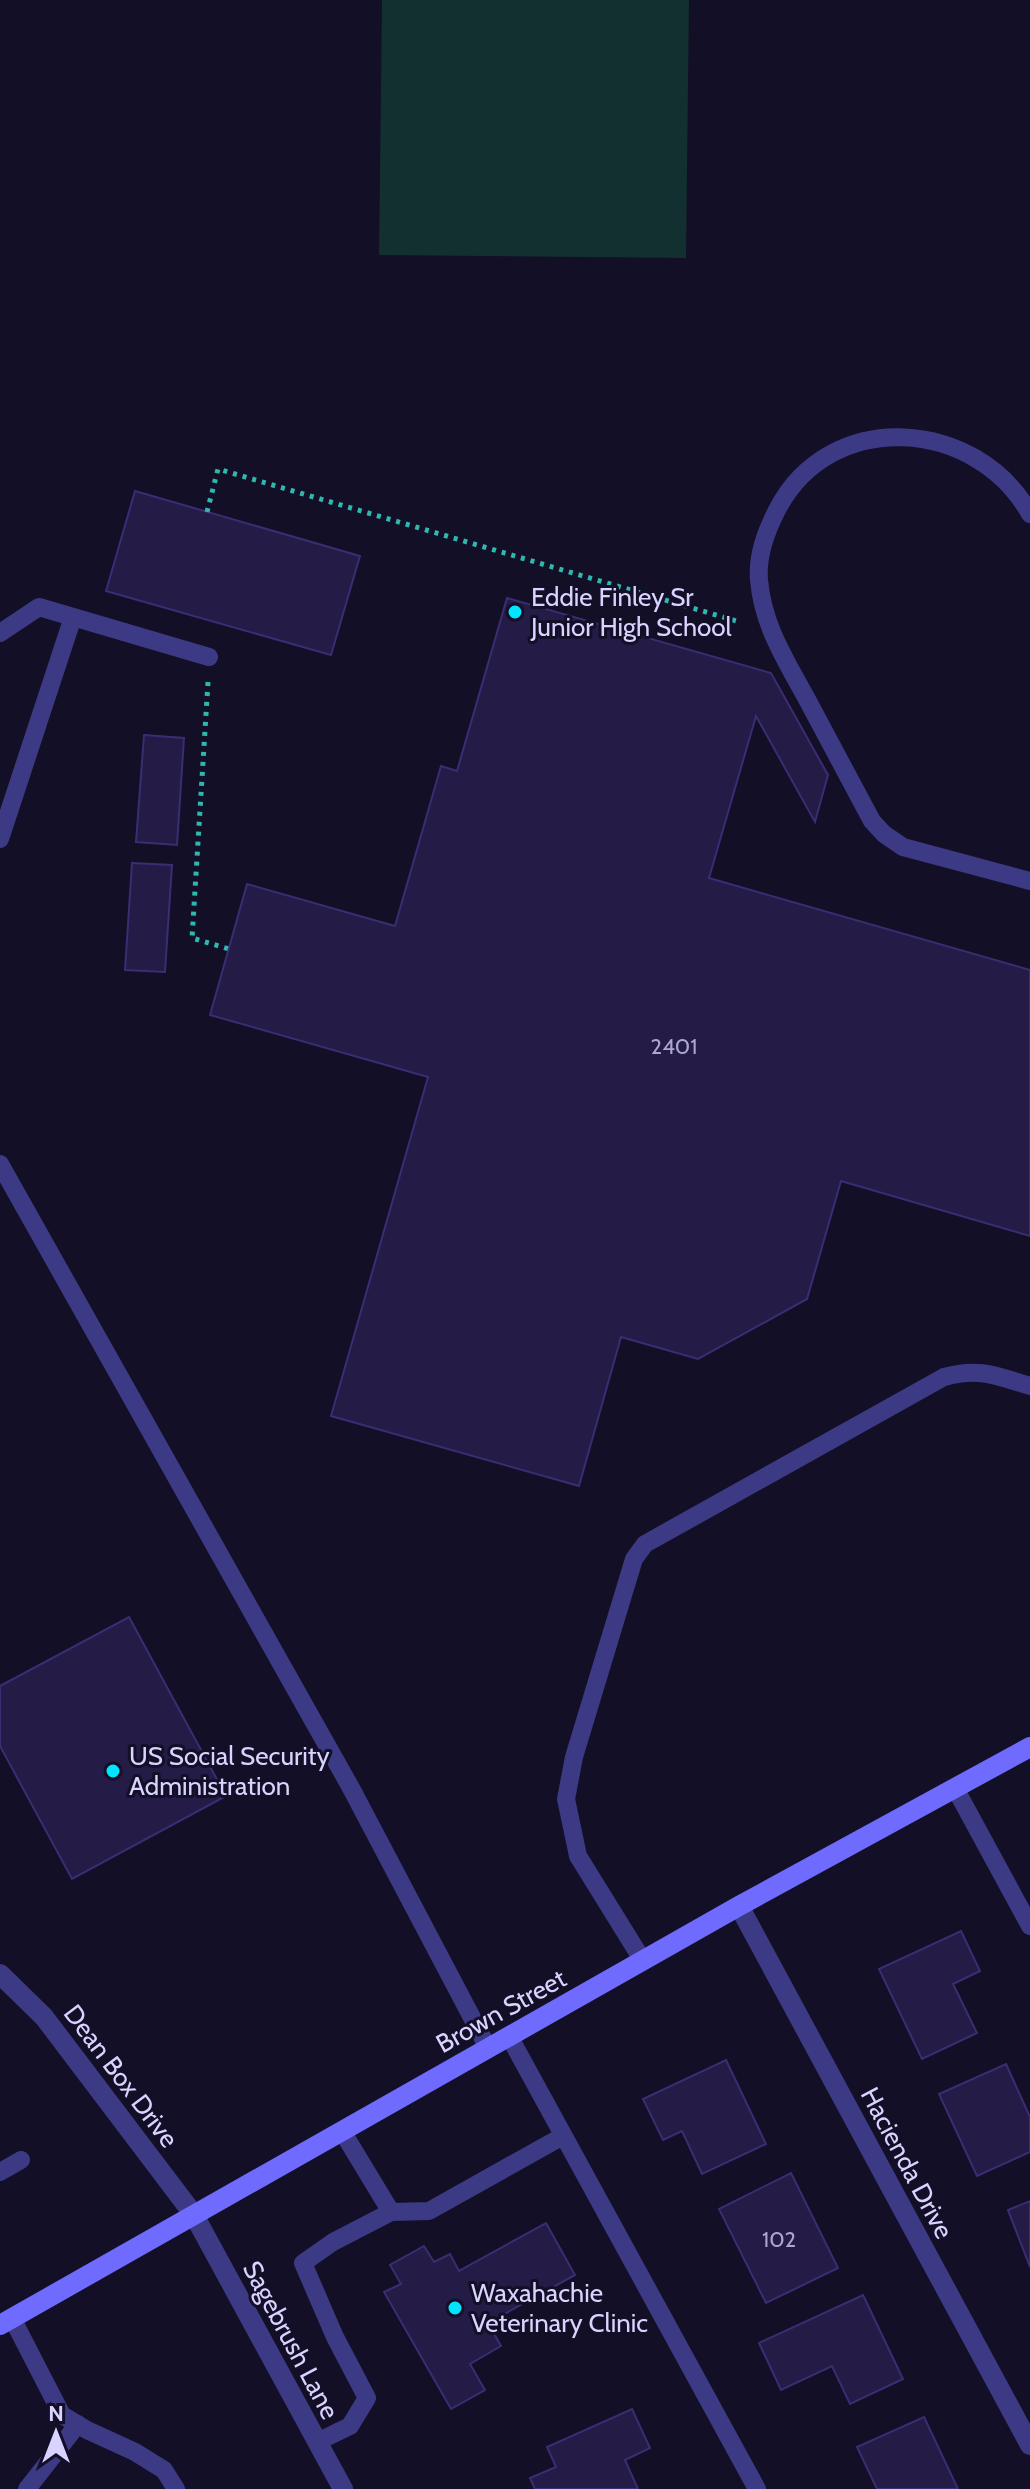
<svg xmlns="http://www.w3.org/2000/svg" width="1030" height="2489" font-family="Cabin,sans-serif">
	<style>
		.green { fill: #12302f }
		.building { fill: #241b47; stroke: #3b2d73; stroke-width: 2 }
		.lines { fill: none; stroke-linecap: round; stroke-linejoin: round }
		.path { stroke: #2fb8b0; stroke-width: 5; stroke-dasharray: 4 6; stroke-linecap: butt }
		.service { stroke: #3d3a85; stroke-width: 18 }
		.minor { stroke: #3d3a85; stroke-width: 20 }
		.tertiary { stroke: #3d3a85; stroke-width: 20 }
		.secondary { stroke: #6f6bff; stroke-width: 20 }
		.poi-dot { fill: #00e5ff; stroke: #130f26; stroke-width: 3 }
		.labels { text-anchor: middle; stroke-width: 6; stroke-linejoin: round; paint-order: stroke }
		.number-label { font-size: 22px; fill: #aca6d1 }
		.poi-label { font-size: 26px; fill: #d9d4ff; stroke: #130f26; text-anchor: start }
		.street-label { font-size: 26px; fill: #d9d4ff; stroke: #130f26 }
	</style>
	<rect width="100%" height="100%" fill="#130f26"/>
	<path class="green" d="M382,0H689L686,258L379,255Z"/>
	<path class="building" d="M135,491L360,556L331,655L106,591Z
		M507,598L771,673L828,775L815,822L756,716L709,878L1030,970V1236L841,1181L807,1299L698,1359L621,1337L579,1486L331,1416L428,1077L210,1015L247,884L395,926L441,766L457,771Z
		M144,735L184,738L177,845L136,842Z
		M132,863L172,865L165,972L125,970Z
		M129,1617L226,1796L72,1879L0,1746V1686Z
		M961,1931L980,1971L953,1984L977,2033L922,2059L879,1969Z
		M726,2060L766,2144L702,2174L682,2131L663,2140L643,2099Z
		M1006,2064L1030,2117V2152L977,2176L939,2094Z
		M791,2173L838,2268L766,2303L719,2209Z
		M1030,2201V2267L1008,2210Z
		M546,2223L575,2275L488,2323L501,2346L470,2364L485,2390L451,2409L384,2292L401,2284L390,2265L424,2246L434,2262L450,2254L459,2271Z
		M863,2295L903,2379L850,2404L832,2366L781,2390L759,2343Z
		M632,2409L650,2448L625,2460L638,2489H535L530,2478L556,2467L547,2447Z
		M924,2417L958,2489H877L857,2447Z"/>
	<g class="lines">
		<path class="path" d="M207,512L218,469L740,622
			M208,682L192,938L229,949"/>
		<path class="service" d="M1030,514C977,418 830,407 777,510C766,532 757,555 759,580C763,627 787,662 809,703C830,742 851,781 872,821L884,834L903,847L1030,881
			M0,633L39,607L209,657
			M0,839L73,617
			M0,1164L351,1788L488,2048
			M955,1788L1030,1926
			M643,1961L578,1856L566,1799L574,1757L634,1559L645,1544L944,1377C979,1367 997,1376 1030,1386
			M509,2036L757,2489
			M342,2131L391,2212L429,2211L563,2136
			M0,2172L21,2160
			M12,2318L62,2415L87,2430L135,2452L164,2470L176,2489
			M317,2442L350,2426L367,2398L335,2337L303,2263L333,2242L391,2212
			M27,2489L78,2424"/>
		<path class="minor" d="M739,1906L1030,2445"/>
		<path class="tertiary" d="M0,1974L44,2017L194,2215L343,2489"/>
		<path class="secondary" d="M0,2325L739,1906L1030,1747"/>
	</g>
	<g class="poi-dot">
		<circle cx="515" cy="612" r="8"/>
		<circle cx="113" cy="1771" r="8"/>
		<circle cx="455" cy="2308" r="8"/>
	</g>
	<g class="labels">
		<g class="number-label">
			<text x="674" y="1054">2401</text>
			<text x="779" y="2247">102</text>
		</g>
		<g class="poi-label">
			<text x="531" y="606">Eddie Finley Sr<tspan x="531" dy="30">Junior High School</tspan></text>
			<text x="129" y="1765">US Social Security<tspan x="129" dy="30">Administration</tspan></text>
			<text x="471" y="2302">Waxahachie<tspan x="471" dy="30">Veterinary Clinic</tspan></text>
		</g>
		<g class="street-label">
			<text transform="translate(501 2011) rotate(-29)" y="9">Brown Street</text>
			<text transform="translate(121 2076) rotate(53)" y="9">Dean Box Drive</text>
			<text transform="translate(907 2163) rotate(62)" y="9">Hacienda Drive</text>
			<text transform="translate(291 2340) rotate(62)" y="9">Sagebrush Lane</text>
		</g>
	</g>
	<g transform="translate(56 2433)" stroke="#130f26" stroke-width="6" paint-order="stroke">
	<path d="M0-6L14 30L0 20L-14 30Z" fill="#d9d4ff"/>
	<text y="-12" font-size="22" font-weight="bold" text-anchor="middle" fill="#d9d4ff">N</text>
	</g>
</svg>
